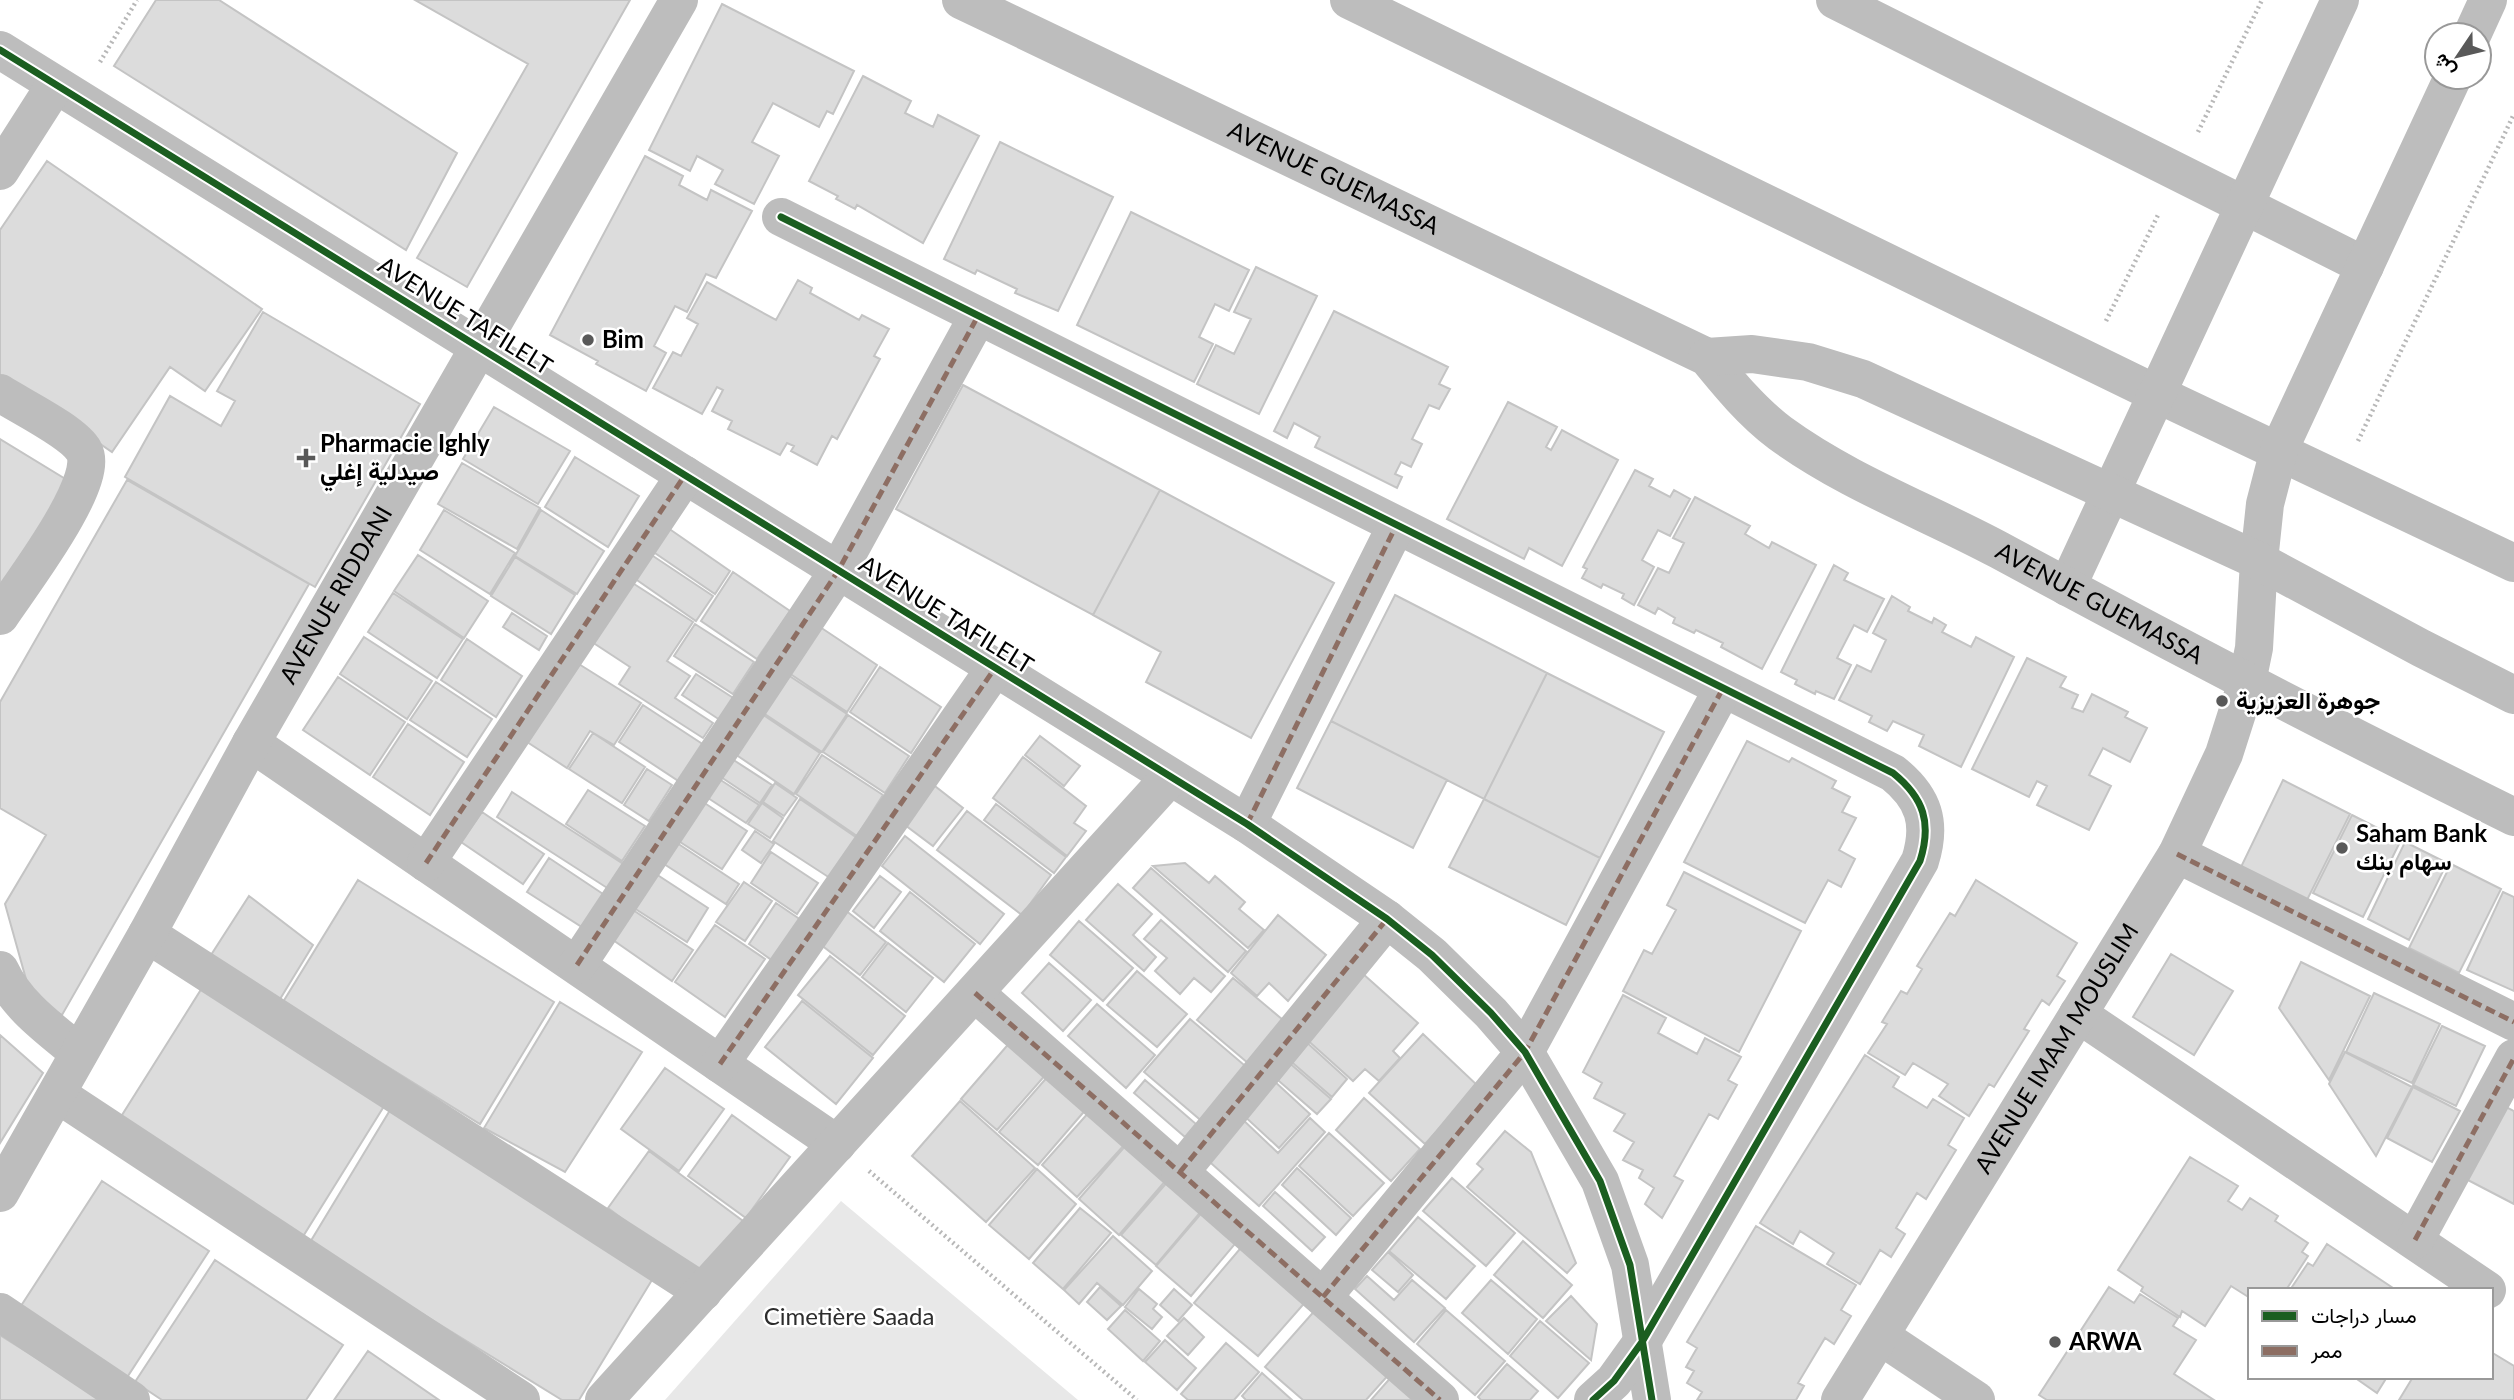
<svg xmlns="http://www.w3.org/2000/svg" width="2514" height="1400" font-family="Lato,Vazirmatn,sans-serif">
	<style>
		.green { fill: #e8e8e8 }
		.building { fill: #dcdcdc; stroke: #c4c4c4; stroke-width: 2 }
		.lines { fill: none; stroke-linecap: round; stroke-linejoin: round }
		.path { stroke: #b8b8b8; stroke-width: 4.5; stroke-dasharray: 2 3.5; stroke-linecap: butt }
		.minor { stroke: #bdbdbd; stroke-width: 38 }
		.major { stroke: #bdbdbd; stroke-width: 38 }
		.quiet { stroke: #8d6e63; stroke-width: 5; stroke-dasharray: 10 5; stroke-linecap: butt }
		.cycleway-casing { stroke: #fff; stroke-width: 11 }
		.cycleway { stroke: #1b5e20; stroke-width: 7 }
		.poi-dot { fill: #595959; stroke: #fff; stroke-width: 2.5 }
		.labels { text-anchor: middle; stroke-width: 5; stroke-linejoin: round; paint-order: stroke }
		.street-label { font-size: 24px; fill: #000; stroke: #fff }
		.poi-label { font-size: 24px; font-weight: bold; fill: #000; stroke: #fff; text-anchor: start }
		.park-label { font-size: 24px; fill: #2d2d2d; stroke: #fff }
	</style>
	<rect width="100%" height="100%" fill="#fff"/>
	<path class="green" d="M841,1201L1078,1400H665Z"/>
	<path class="building" d="M156,0H219L457,153L406,250L114,66Z
		M415,0H630L467,287L417,258L528,64Z
		M722,4L854,71L833,114L827,111L819,127L773,103L752,142L779,156L754,204L715,184L723,170L697,156L690,171L649,150Z
		M863,76L911,101L905,113L933,127L938,115L979,136L923,243L857,205L855,209L836,199L838,196L809,181Z
		M1000,142L1113,197L1058,311L1015,293L1017,289L977,270L975,274L944,259Z
		M645,156L683,176L679,185L707,200L711,190L752,211L716,278L706,274L687,312L675,306L654,346L666,353L646,391L596,364L598,361L550,335Z
		M47,161L262,309L205,391L170,367L112,452L0,375V230Z
		M1131,212L1249,270L1229,311L1215,304L1199,337L1213,344L1194,382L1077,325Z
		M1256,267L1317,296L1259,414L1197,384L1216,345L1234,354L1251,319L1234,312Z
		M798,280L812,288L810,293L859,320L862,315L889,329L874,356L880,359L837,439L832,436L817,465L791,451L794,446L787,443L780,455L728,429L732,421L712,411L723,390L717,387L702,414L653,388L673,352L681,356L698,324L687,318L707,282L776,320Z
		M1334,311L1448,367L1439,384L1450,389L1439,409L1429,405L1412,439L1422,444L1411,467L1401,462L1395,474L1402,477L1397,488L1315,447L1320,437L1294,423L1287,438L1274,431Z
		M263,312L420,404L315,587L125,477L170,396L221,426L235,401L217,391Z
		M963,385L1160,490L1093,615L896,509Z
		M1508,402L1557,427L1546,447L1551,450L1562,430L1618,460L1562,566L1529,548L1524,559L1447,519Z
		M494,407L570,451L538,504L463,459Z
		M0,439L72,483L0,586Z
		M575,457L639,496L608,547L545,507Z
		M462,463L540,508L517,549L438,504Z
		M1635,470L1653,479L1649,486L1670,497L1674,490L1690,499L1670,536L1658,530L1642,560L1654,567L1634,605L1622,598L1624,594L1603,584L1601,588L1582,578L1587,569L1583,567Z
		M127,480L309,584L62,1015L31,997L5,904L46,835L0,808V702Z
		M1160,490L1334,583L1251,738L1146,682L1161,652L1093,615Z
		M1695,497L1750,526L1745,534L1769,548L1772,542L1816,565L1762,669L1721,647L1723,643L1696,630L1694,633L1673,623L1675,618L1658,608L1655,614L1638,605L1658,568L1669,573L1684,543L1673,538Z
		M444,510L515,553L490,594L420,550Z
		M541,510L604,551L577,594L515,556Z
		M668,528L730,571L715,594L652,551Z
		M650,554L713,596L696,621L634,578Z
		M418,555L488,601L464,638L394,591Z
		M515,557L575,595L551,634L491,596Z
		M1834,565L1848,573L1844,580L1884,599L1867,632L1854,625L1837,658L1851,665L1834,699L1816,691L1815,694L1795,684L1797,680L1781,672Z
		M733,572L790,611L757,659L701,621Z
		M631,582L693,622L667,661L690,676L675,698L713,723L703,738L619,684L630,667L592,642Z
		M393,593L463,639L437,678L368,632Z
		M1395,595L1547,673L1484,799L1331,721Z
		M1892,596L1910,607L1908,611L1932,623L1934,618L1946,625L1942,632L1971,647L1976,637L2014,657L1961,767L1919,746L1924,735L1893,721L1887,731L1869,722L1872,716L1839,700L1857,665L1871,672L1886,640L1873,633Z
		M512,613L547,636L539,650L503,627Z
		M695,624L754,662L733,694L674,656Z
		M820,627L877,665L847,712L789,673Z
		M364,637L432,681L407,719L340,674Z
		M467,639L522,676L496,717L441,680Z
		M2027,658L2066,677L2060,687L2078,695L2072,708L2083,712L2092,694L2128,712L2125,717L2147,728L2130,762L2103,748L2089,775L2111,786L2089,830L2037,805L2047,786L2037,781L2029,797L1972,769Z
		M574,661L641,703L614,745L590,731L567,768L524,740Z
		M880,667L941,707L911,753L850,712Z
		M785,673L847,714L822,752L760,711Z
		M1547,673L1664,732L1600,858L1484,799Z
		M696,674L738,701L723,722L682,695Z
		M338,677L405,722L370,775L303,730Z
		M436,682L492,719L467,757L410,720Z
		M643,705L704,745L680,782L619,742Z
		M759,712L820,753L794,794L732,752Z
		M848,715L909,756L885,793L823,752Z
		M1331,721L1447,780L1413,848L1297,788Z
		M408,724L464,762L430,815L373,777Z
		M593,733L645,767L622,803L569,769Z
		M1040,736L1080,766L1064,786L1025,755Z
		M1747,741L1789,762L1792,758L1836,781L1832,788L1850,797L1842,812L1856,818L1839,850L1855,859L1841,887L1828,880L1805,923L1684,862Z
		M822,755L883,795L857,836L796,794Z
		M729,757L772,785L760,803L718,775Z
		M1023,757L1086,806L1074,823L1086,831L1067,856L993,798Z
		M647,769L672,785L649,821L624,805Z
		M716,777L759,805L746,823L705,796Z
		M2283,780L2350,814L2307,900L2241,867Z
		M775,783L797,798L784,816L763,802Z
		M931,783L963,808L933,846L901,822Z
		M588,790L645,826L622,861L566,824Z
		M512,792L631,869L615,893L497,817Z
		M800,799L860,840L833,880L773,841Z
		M1484,799L1600,858L1566,925L1449,867Z
		M703,802L747,831L722,869L677,840Z
		M762,803L783,818L770,838L748,824Z
		M996,804L1066,857L1054,873L984,820Z
		M967,811L1051,875L1022,915L937,850Z
		M482,812L544,854L523,884L461,842Z
		M2352,815L2401,840L2363,917L2313,893Z
		M755,831L774,844L761,863L742,850Z
		M905,836L1004,914L980,944L882,866Z
		M2405,842L2447,863L2409,940L2368,919Z
		M677,843L739,884L726,904L664,864Z
		M771,852L818,883L797,914L751,883Z
		M549,858L606,896L585,929L527,892Z
		M1185,863L1209,883L1215,876L1245,902L1239,909L1264,930L1248,948L1153,866Z
		M2451,864L2501,889L2459,973L2409,948Z
		M1151,868L1246,951L1228,972L1133,888Z
		M1684,872L1801,931L1739,1052L1623,991L1644,950L1652,954L1676,910L1667,905Z
		M656,874L708,908L687,942L634,908Z
		M880,876L901,892L874,928L853,911Z
		M358,880L554,1002L480,1124L283,1002Z
		M1976,880L2077,943L2057,976L2065,981L2049,1005L2042,1000L2024,1029L2029,1031L1994,1087L1989,1084L1969,1116L1939,1096L1948,1084L1913,1063L1905,1075L1868,1053L1887,1024L1882,1022L1901,991L1907,994L1922,969L1917,966L1950,913L1955,916Z
		M744,882L772,901L745,941L716,922Z
		M1118,884L1152,914L1133,935L1156,957L1144,971L1086,920Z
		M910,892L975,944L944,982L880,931Z
		M2503,892L2514,897V991L2467,970Z
		M249,896L313,945L280,999L211,955Z
		M776,903L801,920L773,961L749,944Z
		M633,910L693,950L672,981L613,940Z
		M845,910L886,942L860,975L820,944Z
		M1278,915L1326,955L1288,1001L1269,983L1257,996L1231,973Z
		M1161,920L1225,976L1211,992L1194,978L1180,994L1155,971L1167,958L1144,939Z
		M1079,921L1133,968L1103,1001L1050,955Z
		M715,925L765,959L725,1017L675,982Z
		M888,943L933,978L906,1012L862,977Z
		M2171,954L2233,991L2194,1055L2133,1017Z
		M830,956L905,1016L873,1055L798,995Z
		M2301,962L2370,996L2329,1080L2279,1008Z
		M1049,963L1091,1000L1063,1031L1022,993Z
		M1137,971L1187,1014L1157,1047L1107,1005Z
		M1362,973L1418,1023L1393,1051L1400,1058L1379,1081L1365,1069L1353,1081L1304,1037Z
		M1233,978L1283,1020L1248,1063L1197,1020Z
		M202,988L386,1103L302,1238L117,1123Z
		M2374,993L2440,1024L2412,1083L2346,1052Z
		M1623,995L1666,1018L1658,1033L1697,1054L1705,1038L1741,1057L1728,1080L1737,1085L1718,1119L1709,1114L1674,1176L1683,1181L1662,1218L1645,1204L1654,1188L1639,1178L1643,1170L1623,1160L1634,1142L1614,1131L1625,1114L1594,1098L1602,1083L1583,1072Z
		M802,1001L873,1058L836,1104L765,1047Z
		M560,1002L642,1052L565,1172L484,1128Z
		M1097,1004L1155,1055L1126,1088L1068,1036Z
		M1190,1019L1250,1070L1204,1123L1144,1072Z
		M2442,1026L2485,1046L2456,1106L2413,1085Z
		M1423,1034L1478,1086L1425,1144L1369,1093Z
		M0,1035L43,1073L0,1143Z
		M1012,1040L1048,1072L997,1130L961,1099Z
		M1304,1040L1347,1079L1332,1097L1287,1058Z
		M2345,1052L2412,1087L2376,1156L2329,1084Z
		M1865,1055L1899,1077L1893,1087L1927,1108L1933,1099L1964,1118L1948,1145L1956,1150L1926,1199L1917,1193L1896,1228L1905,1234L1891,1257L1880,1250L1860,1284L1827,1264L1834,1253L1800,1231L1793,1244L1760,1223Z
		M1286,1060L1331,1099L1317,1114L1272,1075Z
		M665,1068L724,1109L679,1171L621,1129Z
		M1050,1074L1088,1107L1038,1165L999,1132Z
		M1145,1080L1196,1124L1185,1137L1134,1093Z
		M1273,1080L1310,1114L1279,1148L1241,1113Z
		M2413,1087L2460,1111L2432,1162L2387,1138Z
		M1364,1098L1420,1149L1391,1181L1336,1130Z
		M960,1101L1035,1168L986,1222L912,1156Z
		M2502,1105L2514,1111V1204L2464,1178Z
		M392,1107L658,1270L579,1400H562L309,1244Z
		M1090,1111L1126,1143L1077,1197L1042,1165Z
		M732,1115L790,1157L746,1218L688,1176Z
		M1240,1117L1278,1153L1310,1118L1325,1132L1259,1206L1203,1156Z
		M1505,1131L1531,1152L1576,1263L1567,1273L1467,1187L1483,1169L1477,1164Z
		M1329,1133L1384,1183L1353,1216L1299,1166Z
		M1127,1144L1167,1179L1119,1235L1079,1199Z
		M649,1151L743,1221L701,1278L608,1208Z
		M2190,1157L2238,1186L2228,1201L2242,1210L2250,1198L2278,1216L2275,1221L2308,1243L2302,1252L2308,1256L2286,1290H2250V1298L2231,1286L2205,1326L2182,1311L2180,1317L2141,1291L2143,1287L2118,1270Z
		M1297,1168L1351,1218L1336,1235L1282,1185Z
		M1037,1169L1076,1204L1029,1259L989,1225Z
		M1452,1178L1515,1233L1486,1266L1423,1211Z
		M1170,1179L1204,1208L1156,1265L1121,1235Z
		M102,1181L209,1251L126,1379L19,1309Z
		M1275,1192L1325,1237L1312,1251L1263,1206Z
		M1080,1208L1111,1233L1063,1289L1033,1263Z
		M1205,1209L1240,1238L1191,1296L1156,1266Z
		M1418,1217L1475,1266L1446,1299L1389,1251Z
		M1756,1226L1856,1285L1841,1310L1851,1316L1834,1344L1825,1338L1798,1383L1804,1386L1796,1400H1697L1702,1392L1687,1383L1694,1371L1686,1367L1697,1348L1687,1342Z
		M1113,1236L1152,1271L1123,1305L1097,1283L1079,1304L1064,1290Z
		M1523,1241L1572,1285L1543,1318L1494,1275Z
		M1245,1243L1308,1299L1258,1356L1194,1303Z
		M2327,1244L2396,1290H2290L2308,1263L2313,1266Z
		M1388,1252L1413,1275L1398,1292L1372,1270Z
		M215,1260L343,1345L306,1400H162L135,1382Z
		M1367,1276L1394,1300L1412,1280L1445,1308L1414,1342L1355,1289Z
		M1491,1280L1537,1319L1508,1354L1462,1313Z
		M1100,1287L1121,1306L1107,1320L1087,1302Z
		M2109,1287L2134,1303L2140,1294L2178,1318L2173,1326L2196,1340L2174,1374L2214,1400H2047L2039,1395Z
		M1139,1289L1157,1304L1153,1309L1162,1317L1152,1329L1125,1307Z
		M1174,1289L1192,1305L1178,1321L1160,1305Z
		M1571,1296L1597,1324L1591,1360L1546,1321Z
		M1318,1307L1391,1372L1366,1400H1303L1265,1367Z
		M1125,1310L1160,1341L1143,1361L1108,1329Z
		M1446,1310L1505,1361L1475,1395L1417,1344Z
		M1184,1318L1204,1337L1188,1355L1167,1336Z
		M1540,1321L1589,1363L1558,1398L1510,1356Z
		M0,1335L103,1400H0Z
		M1165,1340L1196,1368L1177,1390L1145,1362Z
		M1226,1343L1259,1372L1234,1400H1188L1181,1394Z
		M368,1351L439,1400H334Z
		M2491,1352L2514,1366V1400H2399L2413,1377H2491Z
		M1507,1364L1538,1391L1530,1400H1481L1478,1397Z
		M1262,1373L1292,1400H1246L1242,1396Z
		M1393,1375L1422,1400H1371Z
		M2354,1377H2387L2377,1393Z"/>
	<g class="lines">
		<path class="path" d="M100,62L137,0
			M2198,132L2262,0
			M2106,321L2159,213
			M2358,441L2514,114
			M869,1171L1137,1400"/>
		<g class="minor">
			<path d="M1349,0L2157,394L2514,563"/>
			<path d="M1835,0L2365,266"/>
			<path d="M2472,35L2488,0"/>
			<path d="M0,50L1247,824L1387,919L1432,955L1491,1013L1525,1052L1600,1181L1630,1265L1652,1400"/>
			<path d="M0,171L55,85"/>
			<path d="M781,217L1893,773C1924,798 1932,823 1920,861L1642,1342L1614,1381L1593,1400"/>
			<path d="M0,393C20,406 74,432 84,451C101,481 19,587 0,616"/>
			<path d="M2067,587L2340,0"/>
			<path d="M251,743L837,1144"/>
			<path d="M1247,824L1396,526"/>
			<path d="M2177,854L2514,1022"/>
			<path d="M426,863L685,475"/>
			<path d="M147,934L703,1292"/>
			<path d="M577,965L838,571L978,316"/>
			<path d="M0,970C17,1006 49,1028 79,1053"/>
			<path d="M975,993L1440,1400"/>
			<path d="M2078,1014L2487,1290"/>
			<path d="M720,1064L995,668"/>
			<path d="M57,1094L521,1400"/>
			<path d="M1180,1172L1387,919"/>
			<path id="s1" d="M0,1193L147,934L251,743L679,0"/>
			<path d="M2415,1240L2514,1058"/>
			<path d="M1323,1297L1525,1052L1722,690"/>
			<path d="M0,1312L131,1400"/>
			<path d="M1880,1336L1976,1400"/>
			<path d="M604,1400L1170,777"/>
			<path id="s2" d="M1840,1400L2177,854L2224,754L2247,682L2254,648L2259,561L2265,504L2279,450L2453,77"/>
		</g>
		<g class="major">
			<path id="s3" d="M961,0L1707,357C1729,384 1752,412 1780,433C1847,482 1926,511 1999,550C2169,642 2340,731 2514,817"/>
			<path d="M1707,357L1752,354L1808,362L1863,379L2259,561L2421,648L2514,695"/>
		</g>
		<path class="quiet" d="M1247,824L1396,526
			M2177,854L2514,1022
			M426,863L685,475
			M577,965L838,571L978,316
			M975,993L1440,1400
			M720,1064L995,668
			M1180,1172L1387,919
			M2415,1240L2514,1058
			M1323,1297L1525,1052L1722,690"/>
		<defs>
			<path id="cycleway" d="M0,50L1247,824L1387,919L1432,955L1491,1013L1525,1052L1600,1181L1630,1265L1652,1400
				M781,217L1893,773C1924,798 1932,823 1920,861L1642,1342L1614,1381L1593,1400"/>
		</defs>
		<use href="#cycleway" class="cycleway-casing"/>
		<use href="#cycleway" class="cycleway"/>
	</g>
	<g class="poi-dot">
		<circle cx="588" cy="340" r="7"/>
		<path d="M302.5 447.5h7v7h7v7h-7v7h-7v-7h-7v-7h7z"/>
		<circle cx="2222" cy="701" r="7"/>
		<circle cx="2342" cy="848" r="7"/>
		<circle cx="2055" cy="1342" r="7"/>
	</g>
	<g class="labels">
		<g class="street-label">
			<text dy="8" stroke="none"><textPath href="#s3" startOffset="413">AVENUE GUEMASSA</textPath></text>
			<text transform="translate(465 316) rotate(32)" y="8">AVENUE TAFILELT</text>
			<text dy="8" stroke="none"><textPath href="#s1" startOffset="686">AVENUE RIDDANI</textPath></text>
			<text dy="8" stroke="none"><textPath href="#s3" startOffset="1295">AVENUE GUEMASSA</textPath></text>
			<text transform="translate(946 615) rotate(32)" y="8">AVENUE TAFILELT</text>
			<text dy="8" stroke="none"><textPath href="#s2" startOffset="413">AVENUE IMAM MOUSLIM</textPath></text>
		</g>
		<g class="poi-label">
			<text x="602" y="348">Bim</text>
			<text x="320" y="452">Pharmacie Ighly<tspan x="320" dy="28">صيدلية إغلي</tspan></text>
			<text x="2236" y="709">جوهرة العزيزية</text>
			<text x="2356" y="842">Saham Bank<tspan x="2356" dy="28">سهام بنك</tspan></text>
			<text x="2069" y="1350">ARWA</text>
		</g>
		<g class="park-label">
			<text x="849" y="1325">Cimetière Saada</text>
		</g>
	</g>
	<rect x="2248" y="1288" width="245" height="91" fill="#ffffff" stroke="#999999" stroke-width="2"/>
	<rect x="2262" y="1311" width="35" height="10" fill="#1b5e20" stroke="#999999" stroke-width="2"/>
	<text x="2311" y="1323" font-size="21" fill="#000000">مسار دراجات</text>
	<rect x="2262" y="1346" width="35" height="10" fill="#8d6e63" stroke="#999999" stroke-width="2"/>
	<text x="2311" y="1358" font-size="21" fill="#000000">ممر</text>
	<g transform="translate(2458 56) rotate(235)"><circle r="33" fill="#ffffff" stroke="#999999" stroke-width="2"/>
	<path d="M0-5L12 26L0 18L-12 26Z" fill="#595959"/>
	<text y="-10" font-size="19" font-weight="bold" text-anchor="middle" fill="#000000">ش</text>
	</g>
</svg>
